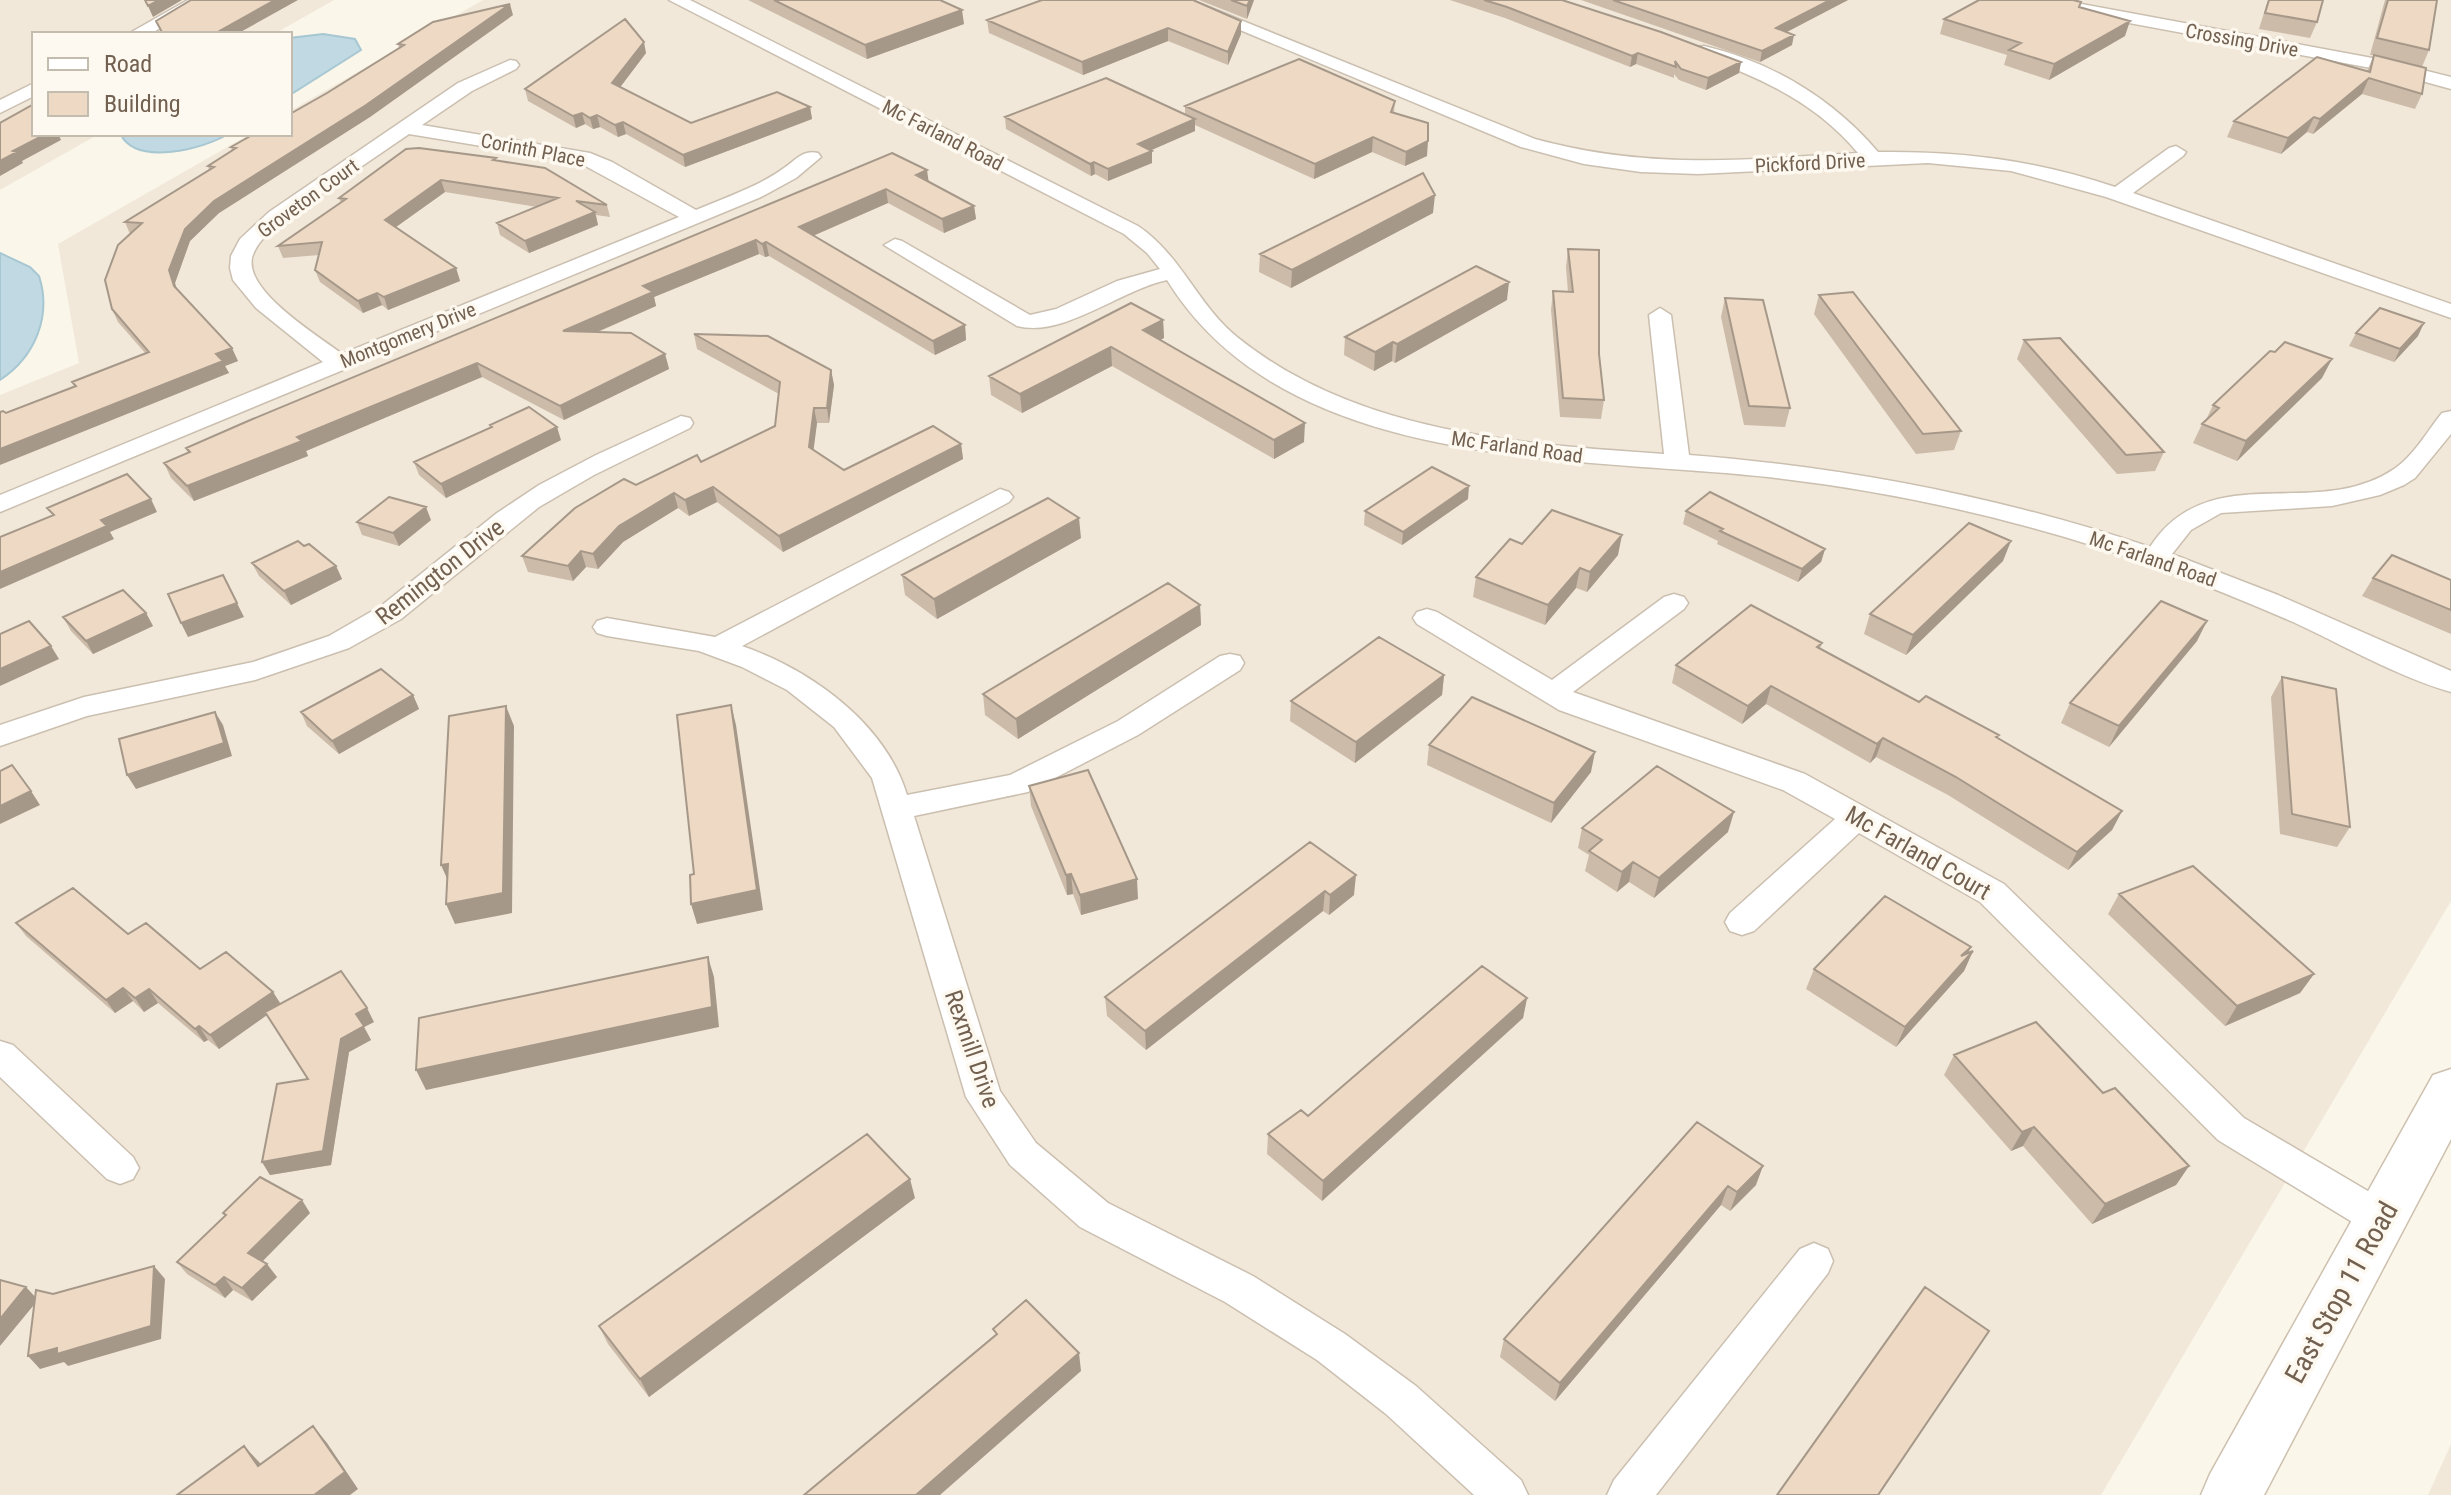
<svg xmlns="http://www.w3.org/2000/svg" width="2451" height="1495" font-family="'Roboto Condensed',sans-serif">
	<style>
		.residential { fill: #f1e8d9 }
		.water { fill: #c0d9e2; stroke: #a7c7d3; stroke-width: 2 }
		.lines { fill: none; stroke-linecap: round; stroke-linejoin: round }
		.minor-casing { stroke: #cbbfb0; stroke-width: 3 }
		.secondary-casing { stroke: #cec0ae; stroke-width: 3 }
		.minor { fill: #fff; fill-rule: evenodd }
		.secondary { fill: #fff; fill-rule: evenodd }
		.wall { fill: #ccbba9 }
		.shaded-wall { fill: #a69889 }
		.building { fill: #edd9c4; stroke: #a69889; stroke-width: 2 }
		.labels { text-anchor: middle; stroke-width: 7; stroke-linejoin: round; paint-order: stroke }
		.far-street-label { font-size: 20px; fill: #726050; stroke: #fdf9f0 }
		.street-label { font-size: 24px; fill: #726050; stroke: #fdf9f0 }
		.near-street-label { font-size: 28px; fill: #726050; stroke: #fdf9f0 }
	</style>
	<rect width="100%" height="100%" fill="#faf6ea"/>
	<path class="residential" d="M0,0H334L274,34H34V134H99L0,190Z
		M483,0H2451V901L2101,1495H0V395L79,363L58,244L250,134H290V111Z
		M2451,1444V1495H2428Z"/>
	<path class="water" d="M323,34L355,39L361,50L290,95V38Z
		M228,134C204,149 137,166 121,135Z
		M0,253L30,267L39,276C52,316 35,357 0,380Z"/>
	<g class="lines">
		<defs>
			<path id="minor" d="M188,0H209L150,34H128Z
				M669,0H690L1138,226C1182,256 1196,303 1237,337C1356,433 1517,444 1664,454L1649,315L1660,308L1671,315L1689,455C1846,467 2001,497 2150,547C2209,456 2316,522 2394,469C2413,457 2428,430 2442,413L2451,411V434L2415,478L2404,485L2380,495L2332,506L2221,513L2191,530L2172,554L2278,595L2451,671V692C2398,677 2343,645 2293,622C2208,585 2122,552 2033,528C1946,504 1857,487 1768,477C1572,456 1286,472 1167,280C1120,290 1064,338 1017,326L884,245L895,239L902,241L1030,315L1056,309L1117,281L1160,269L1147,253L1124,234Z
				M1168,0H1191L1535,139C1649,170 1742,160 1858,153C1816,102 1759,77 1698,55L1695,51L1698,47L1704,46C1772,62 1833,99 1878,152C1963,151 2034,160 2115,187L2169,148L2176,146L2186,152L2183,156L2133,193L2451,304V318L2106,197L2011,171L1928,163L1698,174L1641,172L1584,164L1521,147Z
				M2024,0H2060L2383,60L2451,77V89L2382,70L2032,5Z
				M510,60L516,61L519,65L516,69L472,91L422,125L590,153L612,162L696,210C726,197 758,187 784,168C796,160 803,149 818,153L821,157L796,178L761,197L0,512V495L323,362L256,308L233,280L230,268L231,256L240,239L269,212L458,83ZM409,134L578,162L679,217L342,354C319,336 245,292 252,258C256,242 271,231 283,220Z
				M34,83V96L0,113V100Z
				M681,416L690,418L693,423L690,428L594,475L539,507L401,619L349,648L255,680L87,716L0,746V725L84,697L253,662L329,636L381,606L497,513L539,485L596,455Z
				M1000,489L1009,492L1013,497L1009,502L742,646C811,670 885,723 907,795L1010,775L1118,721L1220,656L1230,654L1240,656L1244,663L1240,670L1138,735L1028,792L914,816L1000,1091L1036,1143L1108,1203L1253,1276L1345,1334L1416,1386L1521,1480L1528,1495H1474L1386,1414L1317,1360L1225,1302L1080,1227L1010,1165L966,1097L872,778L834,727L787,690L742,667L699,651L607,636L597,633L593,627L597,621L607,618L715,637Z
				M1674,594L1684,597L1688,603L1684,609L1573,692L1805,774L2004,884L2244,1118L2395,1207L2400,1219L2395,1231L2381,1236L2367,1231L2218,1140L1980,902L1859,833L1754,931L1742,935L1730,931L1725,922L1730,913L1835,819L1783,790L1559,710L1417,624L1413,618L1417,612L1427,609L1437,612L1552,680L1664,597Z
				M0,1041L13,1045L133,1157L139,1168L133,1179L120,1184L107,1179L0,1077Z
				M1814,1243L1828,1249L1833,1261L1828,1273L1656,1495H1607L1614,1480L1800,1249Z"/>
			<path id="secondary" d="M2451,1069V1139L2264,1495H2201L2210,1474L2433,1075Z"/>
		</defs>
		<use href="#minor" class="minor-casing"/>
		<use href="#secondary" class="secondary-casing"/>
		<use href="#minor" class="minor"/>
		<use href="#secondary" class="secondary"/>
	</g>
	<path class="wall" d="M748,0H940L964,24L867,59Z
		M1042,0L1241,34L1228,65L1168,41L1083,75L989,33L987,20Z
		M1199,0H1254L1247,19Z
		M1450,0H1562L1741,62L1739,73L1706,90L1679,80L1674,74V78L1636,64L1630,67L1505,18Z
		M1581,0H1848L1787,32L1792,45L1760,62Z
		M2268,0H2323L2317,22L2310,38L2259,29Z
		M2385,0H2437L2429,50L2422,67V94L2415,109L2362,94L2313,134L2307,132L2281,154L2227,137L2234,121L2367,71L2374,55H2370Z
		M2079,7L2125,36L2049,80L2004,65L2007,55L1940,34L1944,19Z
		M513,15L370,117L219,213L190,241L175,283L177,289L238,361L225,366L229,373L6,413L74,387L72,382L146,354L118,322L112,309L130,234L125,222L209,170L208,166L232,151L231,147L327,93L399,48L398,44Z
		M646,53L620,87L691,123L810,107L812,119L685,167L626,134L618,137L600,127L593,129L585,124L576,128L528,101L525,89Z
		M1395,101L1394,113L1427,156L1405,166L1372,152L1314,179L1195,125V131L1151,150L1152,163L1108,181L1095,174L1091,176L1006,129L1005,117L1185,115V106Z
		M892,153L928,181L974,206L976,219L944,233L888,203L813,236L965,325L966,340L935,355L769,256L765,257L759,254L654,297L656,306L598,332L665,354L669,369L564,420L482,377L306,451L308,456L194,501L171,478L164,463L188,453L186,448Z
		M496,158V160L607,205L610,217L596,215L598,225L529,253L500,235L497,223L537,207L445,192L396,227L456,268L460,281L388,310L382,305L363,313L320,282L315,270L319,255L283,258L278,246L341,203L339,198Z
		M1433,213L1291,288L1259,272L1260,254Z
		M1568,249L1599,354L1604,400L1601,419L1560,417L1551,310L1553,291L1568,292L1566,267Z
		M1819,295L1961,431L1954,450L1916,454L1814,314Z
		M1725,298L1790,408L1785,427L1744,425L1721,317Z
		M1507,300L1395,363L1392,361L1374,371L1344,355L1345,337Z
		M1163,320L1164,338L1160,340L1304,442L1274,459L1112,366L1022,413L991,395L989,376Z
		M2356,333L2418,336L2394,362L2349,346Z
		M694,334L831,370L834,385L829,423H817L813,450L844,470L961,444L963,459L783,552L717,502L689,516L678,508L623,542L598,569L586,567L573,581L528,572L522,556L636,485L701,462L775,426L779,394L697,349Z
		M2024,340L2164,452L2155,471L2117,474L2017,359Z
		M2275,352L2322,378L2237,461L2193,443L2202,424L2206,420L2213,405Z
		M490,425L561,440L446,498L419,475L414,462L491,427Z
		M1468,499L1402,545L1364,525L1365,511Z
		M1686,511L1825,549L1821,562L1798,582L1717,544L1718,541L1683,524Z
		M431,520L399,546L362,535L357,522Z
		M1081,538L937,619L905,595L902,575Z
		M1522,544L1618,555L1587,592L1576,588L1545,625L1473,597L1476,577Z
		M304,546L336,566L342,579L291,605L259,576L252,563Z
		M2003,561L1906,655L1864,634L1870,614Z
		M2373,578L2451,580V634L2362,596Z
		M1200,605L1201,625L1018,739L985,715L983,694Z
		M146,613L153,626L93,654L71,631L63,617Z
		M2197,641L2109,747L2061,723L2070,703Z
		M1822,643L1820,649L1919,702L1999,735L1997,738L2122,811L2112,830L2068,870L1948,795L1876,757L1870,763L1766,704L1742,724L1672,683L1676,665Z
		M1444,675L1442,695L1355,763L1290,721L1291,701Z
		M2282,677L2350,827L2337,847L2280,834L2271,697Z
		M413,695L419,709L339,754L307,726L301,712Z
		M1429,745L1591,772L1551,823L1427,765Z
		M1029,786L1138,899L1081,915L1073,894L1067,895L1031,806Z
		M1582,828L1728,832L1654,898L1629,882L1617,892L1585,871L1589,855L1578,848Z
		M1310,842L1354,895L1329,915L1323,911L1146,1050L1107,1016L1105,997Z
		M2119,894L2314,974L2300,993L2225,1026L2108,914Z
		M16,923L128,934L200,969L273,992L281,1004L374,1022L364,1027L371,1040L349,1052L331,1165L270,1175L262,1162L307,1079L267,1015L219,1049L208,1040L204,1042L158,1003L144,1012L133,1001L115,1013L26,936Z
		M1971,947L1968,953L1973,951L1964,971L1896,1047L1806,989L1814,969Z
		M1527,998L1523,1018L1322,1201L1267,1154L1268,1134L1308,1116Z
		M1954,1055L2103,1093L2189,1166L2176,1185L2092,1224L2023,1146L2011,1151L1944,1075Z
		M1697,1122L1756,1185L1730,1211L1721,1205L1555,1401L1500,1357L1504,1339Z
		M915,1198L649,1397L608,1344L599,1326Z
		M223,1213H310L262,1261L277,1277L252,1301L233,1290L225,1298L187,1274L177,1262L225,1216Z"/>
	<path class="shaded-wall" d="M159,0H182L153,17L148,6Z
		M275,0H298L237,34H214Z
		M1250,0H1254L1247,19V6Z
		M1830,0H1848L1773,39L1776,28Z
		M510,4L513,15L370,117L219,213L190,241L175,283L179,299L174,286L169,270L185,229L214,201Z
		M962,10L964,24L867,59L865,45Z
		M1241,21V34L1228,65V52Z
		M2130,21L2125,36L2049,80L2054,64Z
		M1168,28V41L1083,75L1082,62Z
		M1794,35L1792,45L1760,62L1762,51Z
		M644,42L646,53L615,94L612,83Z
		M1638,53L1636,64L1630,67L1632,56Z
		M1741,62L1739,73L1706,90L1708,78Z
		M2369,78L2362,94L2313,134L2320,119Z
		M810,107L812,119L685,167L683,155Z
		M582,113L585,124L576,128L573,116Z
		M597,115L600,127L593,129L590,118Z
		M2314,117L2307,132L2281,154L2288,138Z
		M1195,119V131L1138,156V144Z
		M623,122L626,134L618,137L615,125Z
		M46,134H60L59,135L61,140L22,161L23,163L0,176V161L13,151Z
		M1373,137L1372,152L1314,179L1315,164Z
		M1428,141L1427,156L1405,166L1406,152Z
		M1152,151V163L1108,181V169Z
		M1094,162L1095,174L1091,176L1090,164Z
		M927,170L929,184L916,175Z
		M441,180L445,192L389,232L385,220Z
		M886,189L888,203L801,241L799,227Z
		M1435,195L1433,213L1291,288L1292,270Z
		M974,206L976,219L944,233L942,219Z
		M595,212L598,225L529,253L525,241Z
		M756,240L759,254L654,297L656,306L567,345L563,331L643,286Z
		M766,242L769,256L765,257L762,244Z
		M456,268L460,281L388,310L384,297Z
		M1509,282L1507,300L1395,363L1397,344Z
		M377,293L382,305L363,313L358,301Z
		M1163,320L1164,338L1144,349L1143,330Z
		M2424,323L2418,336L2394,362L2400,349Z
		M965,325L966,340L935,355L933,341Z
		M1393,342L1392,361L1374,371L1375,352Z
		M1111,347L1112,366L1022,413L1020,394Z
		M232,348L238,361L225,366L229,373L0,465V449Z
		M665,354L669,369L564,420L560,406Z
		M2332,359L2322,378L2237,461L2246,441Z
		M477,363L482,377L306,451L308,456L194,501L187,486L297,437Z
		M831,370L834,385L829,423L827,408Z
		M814,408L817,423L812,462L809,447Z
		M1305,423L1304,442L1274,459V440Z
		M557,427L561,440L446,498L441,484Z
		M961,444L963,459L783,552L779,536Z
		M1469,486L1468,499L1402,545L1403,532Z
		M713,487L717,502L689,516L685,500Z
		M674,493L678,508L623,542L598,569L593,554L619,526Z
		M151,499L157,512L110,532L114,539L0,589V572L101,520Z
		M426,507L431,520L399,546L393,533Z
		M1079,518L1081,538L937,619L934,599Z
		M1622,535L1618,555L1587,592L1590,572Z
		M2011,541L2003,561L1906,655L1913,635Z
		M1825,549L1821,562L1798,582L1802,569Z
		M581,551L586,567L573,581L568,566Z
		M336,566L342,579L291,605L284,591Z
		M1580,568L1576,588L1545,625L1548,605Z
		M237,603L244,617L188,637L181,623Z
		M1200,605L1201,625L1018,739L1016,719Z
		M146,613L153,626L93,654L86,641Z
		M2207,621L2197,641L2109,747L2119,726Z
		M51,646L59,659L0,686V669Z
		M1444,675L1442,695L1355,763L1356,742Z
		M1771,686L1766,704L1742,724L1748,706Z
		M413,695L419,709L339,754L332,741Z
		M731,705L736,725L763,910L697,924L691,904Z
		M506,706L514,726L512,913L455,924L446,904Z
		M215,712L223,725L232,756L136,789L127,775Z
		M1883,738L1876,757L1870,763L1877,744Z
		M1595,752L1591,772L1551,823L1554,803Z
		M31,791L40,805L0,824V806Z
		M2122,811L2112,830L2068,870L2077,852Z
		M1734,812L1728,832L1654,898L1659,878Z
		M1633,862L1629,882L1617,892L1622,872Z
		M448,864L450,885L441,865Z
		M1071,874L1073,894L1067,895L1066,875Z
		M1356,875L1354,895L1329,915L1330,895Z
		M1137,879L1138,899L1081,915L1080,895Z
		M1325,891L1323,911L1146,1050L1145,1031Z
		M1971,947L1964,961L1973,951L1964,971L1896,1047L1905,1027L1961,956Z
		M708,957L714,977L719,1027L426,1090L416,1070Z
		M2314,974L2300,993L2225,1026L2237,1006Z
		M123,988L133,1001L115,1013L106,1000Z
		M149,989L158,1003L144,1012L135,998Z
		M273,992L281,1005L219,1049L210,1035Z
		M1527,998L1523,1018L1322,1201L1323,1181Z
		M367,1008L374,1022L364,1027L371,1040L349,1052L331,1165L270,1175L262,1162L341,1039L356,1014Z
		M199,1026L208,1040L204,1042L195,1029Z
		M2034,1127L2023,1146L2011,1151L2022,1132Z
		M1763,1166L1756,1185L1730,1211L1737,1192Z
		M2189,1166L2176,1185L2092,1224L2105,1204Z
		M910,1179L915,1198L649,1397L640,1379Z
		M1728,1186L1721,1205L1555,1401L1560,1383Z
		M302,1200L310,1213L258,1266L248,1253Z
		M267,1264L277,1277L252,1301L242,1288Z
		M154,1266L165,1279L161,1339L68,1366L64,1362L40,1369L28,1356Z
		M224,1277L233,1290L225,1298L215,1285Z
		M26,1287L38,1300L0,1346V1319Z
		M1989,1331L1879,1495H1878Z
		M1079,1353L1081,1371L940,1495H916Z
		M313,1426L327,1443L358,1489L350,1495H314Z
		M244,1446L260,1463L273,1484L258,1466Z"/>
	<path class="building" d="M145,0H159L148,6Z
		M191,0H275L214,34H158L162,32L156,21Z
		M774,0H940L962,10L865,45Z
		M1042,0H1193L1241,21L1228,52L1168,28L1082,62L987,20Z
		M1231,0H1250L1247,6Z
		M1484,0H1562L1661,32L1741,62L1708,78L1681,69L1675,61L1676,67L1638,53L1632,56L1507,7Z
		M1613,0H1830L1776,28L1794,35L1762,51Z
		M1979,0H2073L2081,2L2079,7L2130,21L2054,64L2009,50L2021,43L1944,19Z
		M2269,0H2323L2317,22L2265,13Z
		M2388,0H2437L2429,50L2377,38Z
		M510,4L366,105L214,201L185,229L169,270L174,286L232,348L216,354L223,361L0,449V412L3,411L6,413L76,386L72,382L149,352L112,309L105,280L118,245L142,223L125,222L214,167L208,166L236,148L231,147L254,134H290V114L327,93L404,45L398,44L433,22Z
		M625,19L644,42L612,83L691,123L777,92L810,107L683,155L623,122L615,125L597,115L590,118L582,113L573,116L525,89Z
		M2374,55L2426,68L2422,94L2369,78L2320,119L2314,117L2288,138L2234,121L2317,57L2370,72Z
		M1299,59L1395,101L1391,112L1428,123V141L1406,152L1373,137L1315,164L1185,106Z
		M1106,78L1195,119L1138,144L1152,151L1108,169L1094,162L1090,164L1005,117Z
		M34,104V134H46L13,151L17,152L0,161V123Z
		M419,148L496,158L493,160L545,168L607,205L576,201L595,212L525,241L497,223L558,198L441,180L385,220L456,268L384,297L377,293L358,301L315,270L322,242L278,246L346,199L339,198L406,149Z
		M892,153L927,170L916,175L974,206L942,219L886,189L799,227L965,325L933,341L766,242L762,244L756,240L643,286L653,292L563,331L631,333L665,354L560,406L477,363L297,437L302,441L187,486L164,463L190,452L186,448L248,421Z
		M1423,173L1435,195L1292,270L1260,254Z
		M1568,249L1599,250V354L1604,400L1563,398L1553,291L1573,292Z
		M1476,266L1509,282L1397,344L1393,342L1375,352L1345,337Z
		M1853,292L1961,431L1923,434L1819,295Z
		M1725,298L1763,300L1790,408L1749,406Z
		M1131,303L1163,320L1143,330L1305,423L1274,440L1111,347L1020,394L989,376Z
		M2380,308L2424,323L2400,349L2356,333Z
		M694,334L768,336L831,370L827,408H814L809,447L844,470L933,426L961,444L779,536L713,487L685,500L674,493L619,526L593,554L581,551L568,566L522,556L575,508L624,479L636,485L697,455L701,462L775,426L780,382Z
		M2060,338L2164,452L2126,455L2024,340Z
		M2285,342L2332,359L2246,441L2202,424L2219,408L2213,405L2270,351L2275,352Z
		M529,407L557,427L441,484L414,462L492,427L490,425Z
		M1432,467L1469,486L1403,532L1365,511Z
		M127,474L151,499L101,520L107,526L0,572V537L54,515L47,508Z
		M1710,492L1825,549L1802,569L1720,531L1723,529L1686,511Z
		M389,497L426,507L393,533L357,522Z
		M1048,498L1079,518L934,599L902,575Z
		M1552,510L1622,535L1590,572L1580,568L1548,605L1476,577L1510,539L1522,544Z
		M1969,523L2011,541L1913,635L1870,614Z
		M298,541L304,546L309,544L336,566L284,591L252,563Z
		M2392,555L2451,580V610L2373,578Z
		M223,575L237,603L181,623L168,594Z
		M1168,583L1200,605L1016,719L983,694Z
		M123,590L146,613L86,641L63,617Z
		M2161,601L2207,621L2119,726L2070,703Z
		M1751,605L1822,643L1817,647L1919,702L1926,696L1999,735L1996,737L2122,811L2077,852L1956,777L1883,738L1877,744L1771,686L1748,706L1676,665Z
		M29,621L51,646L0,669V634Z
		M1379,637L1444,675L1356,742L1291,701Z
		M381,669L413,695L332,741L301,712Z
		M2282,677L2336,689L2350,827L2292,814Z
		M1472,697L1595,752L1554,803L1429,745Z
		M731,705L757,890L691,904L690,875L694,874L677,715Z
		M506,706L503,893L446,904L448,864L441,865L449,716Z
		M215,712L224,743L127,775L119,739Z
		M12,765L31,791L0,806V771Z
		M1657,766L1734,812L1659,878L1633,862L1622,872L1589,851L1602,840L1582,828Z
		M1088,770L1137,879L1080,895L1071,874L1066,875L1029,786Z
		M1310,842L1356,875L1330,895L1325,891L1145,1031L1105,997Z
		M2193,866L2314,974L2237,1006L2119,894Z
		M73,888L128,934L146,923L200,969L226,952L273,992L210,1035L199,1026L195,1029L149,989L135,998L123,988L106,1000L16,923Z
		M1885,896L1971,947L1961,956L1973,951L1905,1027L1814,969Z
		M708,957L712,1007L416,1070L419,1018Z
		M1482,966L1527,998L1323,1181L1268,1134L1301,1110L1308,1116Z
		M341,971L367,1008L356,1014L364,1026L341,1039L323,1151L262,1162L277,1084L308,1079L265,1012Z
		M2036,1022L2103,1093L2115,1088L2189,1166L2105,1204L2034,1127L2022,1132L1954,1055Z
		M1697,1122L1763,1166L1737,1192L1728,1186L1560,1383L1504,1339Z
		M867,1134L910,1179L640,1379L599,1326Z
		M260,1177L302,1200L248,1253L267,1264L242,1288L224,1277L215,1285L177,1262L226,1215L223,1213Z
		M154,1266L151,1326L57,1354V1348L28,1356L36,1290L53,1294Z
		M0,1280L26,1287L0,1319Z
		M1925,1287L1989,1331L1878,1495H1777Z
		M1026,1300L1079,1353L916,1495H804L997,1334L993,1329Z
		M313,1426L345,1472L314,1495H177L244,1446L258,1466Z"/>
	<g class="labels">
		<g class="far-street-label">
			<text transform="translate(2242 40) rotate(10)" y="7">Crossing Drive</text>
			<text transform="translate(943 135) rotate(27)" y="7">Mc Farland Road</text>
			<text transform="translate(533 150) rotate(11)" y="7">Corinth Place</text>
			<text transform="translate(1810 163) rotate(-3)" y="7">Pickford Drive</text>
			<text transform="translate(308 198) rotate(-36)" y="7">Groveton Court</text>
			<text transform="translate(408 335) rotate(-22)" y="7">Montgomery Drive</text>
			<text transform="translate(1517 447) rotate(8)" y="7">Mc Farland Road</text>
			<text transform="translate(2153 559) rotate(19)" y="7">Mc Farland Road</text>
		</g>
		<g class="street-label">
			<text transform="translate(440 572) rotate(-38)" y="8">Remington Drive</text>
			<text transform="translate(1918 853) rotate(30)" y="8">Mc Farland Court</text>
			<text transform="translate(972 1049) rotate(71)" y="8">Rexmill Drive</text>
		</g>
		<g class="near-street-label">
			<text transform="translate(2341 1292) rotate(-61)" y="10">East Stop 11 Road</text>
		</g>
	</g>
	<rect x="32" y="32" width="260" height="104" fill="#fdf9f0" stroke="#c5bcb0" stroke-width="2"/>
	<rect x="48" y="58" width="40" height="12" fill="#ffffff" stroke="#c5bcb0" stroke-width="2"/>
	<text x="104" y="72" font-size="24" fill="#726050">Road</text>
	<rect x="48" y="92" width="40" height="24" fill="#edd9c4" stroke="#c5bcb0" stroke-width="2"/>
	<text x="104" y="112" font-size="24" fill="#726050">Building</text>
</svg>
